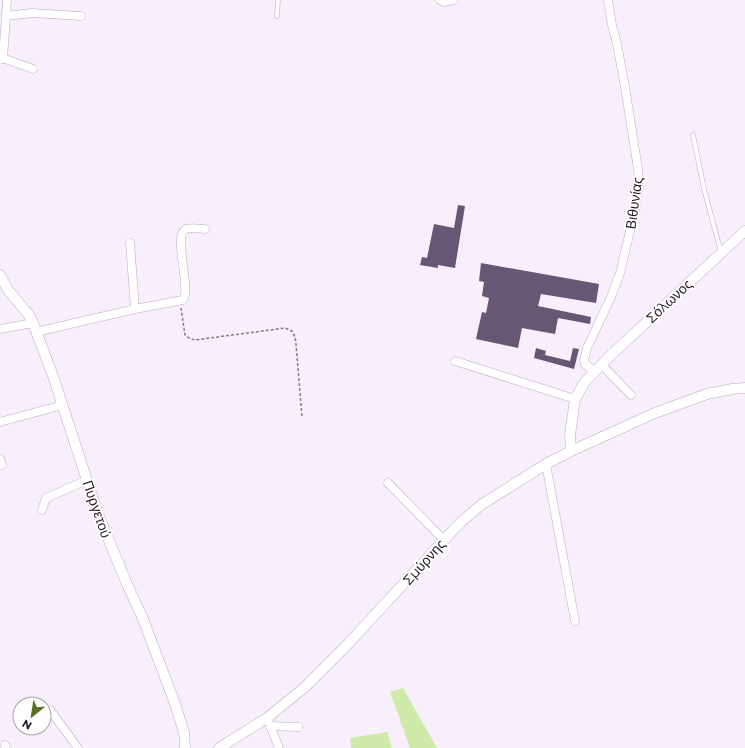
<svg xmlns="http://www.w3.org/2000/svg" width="745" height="748" font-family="Montserrat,sans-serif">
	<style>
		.green { fill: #cfeaa9 }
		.building { fill: #685774 }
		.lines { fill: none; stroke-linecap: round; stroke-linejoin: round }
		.service-casing { stroke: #bba8c7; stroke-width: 5 }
		.minor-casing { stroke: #bba8c7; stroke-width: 9 }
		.tertiary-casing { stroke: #bba8c7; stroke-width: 11 }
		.path { stroke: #827a86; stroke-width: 1.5; stroke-dasharray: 3 2; stroke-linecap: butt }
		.service { stroke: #fff; stroke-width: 4 }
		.minor { stroke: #fff; stroke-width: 8 }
		.tertiary { stroke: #fff; stroke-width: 10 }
		.labels { text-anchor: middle; stroke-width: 4; stroke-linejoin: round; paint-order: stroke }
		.street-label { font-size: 14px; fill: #221a26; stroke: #fff }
	</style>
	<rect width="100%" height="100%" fill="#f7effc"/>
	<path class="green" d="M403,688L437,748H410L390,692Z
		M387,732L392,748H351L350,738Z"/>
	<path class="building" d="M458,205L465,206L455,268L438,265V268L420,265L422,257L427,258L434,224L454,228Z
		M481,263L599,284L596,303L541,294L538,306L591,317L590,324L558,318L555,334L522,328L518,348L476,339L482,312L486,313L489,298L482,296L484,282L479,281Z
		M536,348L546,351L545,355L570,361L573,348L579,349L574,369L534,358Z"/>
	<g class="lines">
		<defs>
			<path id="service" d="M277,16L278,0
				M693,135L704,189L721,252"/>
			<path id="minor" d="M440,0L444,2L453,0
				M6,16L32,13L81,16
				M0,57L33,69
				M3,59L7,0
				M130,243L135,309
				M0,329L33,323
				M36,332L135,309L183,300C192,289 172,234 186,229C192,227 200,229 205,229
				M455,361L575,399
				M601,364L631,395
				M594,371L585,364L584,360L587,348L611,297L620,273L636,206L639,185L638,169L625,87L617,44L612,25L608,0
				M0,422L63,405
				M0,459L2,465
				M546,464L575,621
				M388,483L444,540
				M42,510L46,498L87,480
				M50,710L78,748
				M267,718L279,748
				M270,726L298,727
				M5,745L6,748"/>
			<path id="tertiary" d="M0,275L8,290L29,315L33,323L53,376L98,514L127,584L143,619L174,701L184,732L185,748
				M571,451L570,435L575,399L584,383L611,355L745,231
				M219,748L267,718L305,687L347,645L444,540L461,522L481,505L546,464L571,451L655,413L707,394L732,389L745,388"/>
		</defs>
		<use href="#service" class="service-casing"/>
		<use href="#minor" class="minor-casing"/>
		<use href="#tertiary" class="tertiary-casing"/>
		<path class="path" d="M181,308L185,335L189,338L195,340L285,328L292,331L295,337L296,344L302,417"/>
		<use href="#service" class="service"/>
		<use href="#minor" class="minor"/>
		<use href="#tertiary" class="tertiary"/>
	</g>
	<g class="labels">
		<g class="street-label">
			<text transform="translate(634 203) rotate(-82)" y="5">Βιθυνίας</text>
			<text transform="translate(669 301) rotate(-43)" y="5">Σόλωνος</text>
			<text transform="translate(97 509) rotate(71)" y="5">Πυργετού</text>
			<text transform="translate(424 562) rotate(-48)" y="5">Σμύρνης</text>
		</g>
	</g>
	<g transform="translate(32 716) rotate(210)"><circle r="19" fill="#ffffff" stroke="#a7a3a8"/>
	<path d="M0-3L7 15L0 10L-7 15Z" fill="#577225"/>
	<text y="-6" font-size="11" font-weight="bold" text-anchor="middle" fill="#221a26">N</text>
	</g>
</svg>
